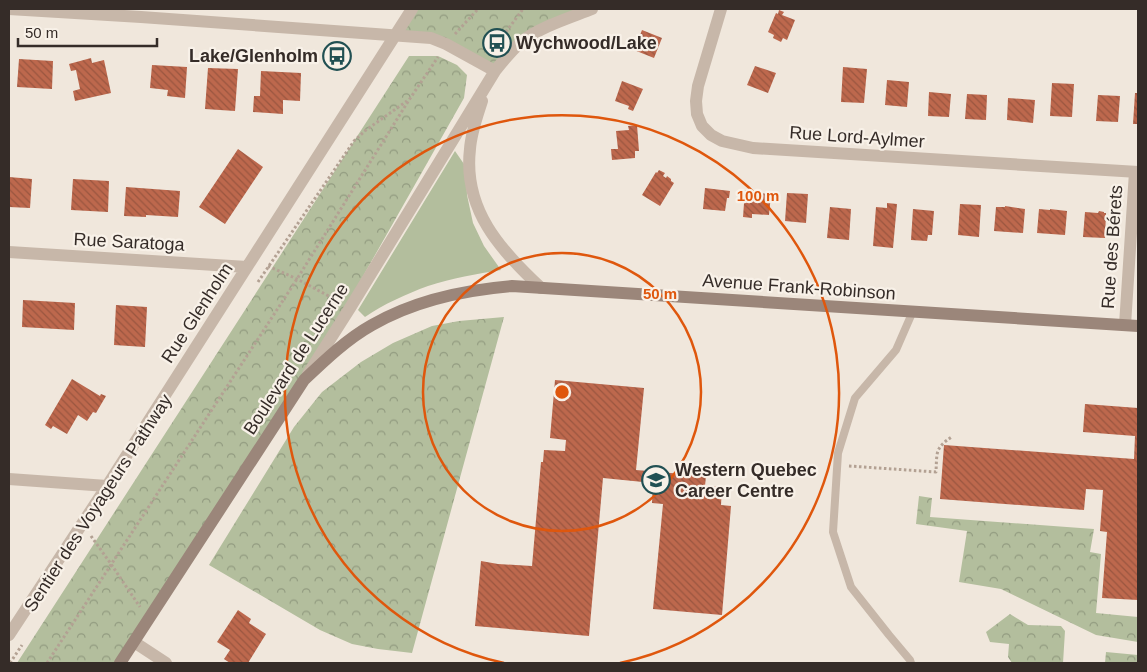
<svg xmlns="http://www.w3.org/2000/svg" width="1147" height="672" font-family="Arial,sans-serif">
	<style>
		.grass { fill: #b3be9d }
		.forest { fill: url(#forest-crowns) }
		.building { fill: url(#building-back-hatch) }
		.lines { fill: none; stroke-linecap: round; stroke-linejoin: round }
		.path { stroke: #b3a193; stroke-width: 3; stroke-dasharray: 2.5 2.5; stroke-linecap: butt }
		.service { stroke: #c7b7a9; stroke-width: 8 }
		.minor { stroke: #c7b7a9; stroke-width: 12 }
		.secondary { stroke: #9b867a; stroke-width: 12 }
		.ring { fill: none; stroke: #df570d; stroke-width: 2.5 }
		.labels { text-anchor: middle; stroke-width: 4.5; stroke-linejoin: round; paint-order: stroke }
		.poi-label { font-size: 18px; font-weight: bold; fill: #352c28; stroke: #f8f1e8; text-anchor: start }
		.street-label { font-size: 18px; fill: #352c28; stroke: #f8f1e8 }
		.centre { fill: #df570d; stroke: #f8f1e8; stroke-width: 2.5 }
		.ring-label { font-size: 15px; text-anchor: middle; font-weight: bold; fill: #df570d; stroke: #f8f1e8; stroke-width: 4.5; stroke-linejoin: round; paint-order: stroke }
	</style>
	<defs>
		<pattern id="forest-crowns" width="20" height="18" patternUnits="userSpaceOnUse" patternTransform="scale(1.25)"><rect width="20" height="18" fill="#b3be9d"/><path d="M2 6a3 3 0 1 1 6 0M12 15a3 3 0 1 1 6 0" fill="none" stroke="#929b80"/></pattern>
		<pattern id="building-back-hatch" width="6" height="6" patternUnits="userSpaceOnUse" patternTransform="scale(1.25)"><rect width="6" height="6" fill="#bd684d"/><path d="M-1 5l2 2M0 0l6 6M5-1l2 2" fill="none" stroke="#9a5640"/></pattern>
	</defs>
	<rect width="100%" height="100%" fill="#f0e7dc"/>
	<path class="grass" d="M455,151L466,167L467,195L473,223L484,246L501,270C477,274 452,278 428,286C406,294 384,304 365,317L358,310Z"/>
	<path class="forest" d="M412,9H579L538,32L495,71L446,44L395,36Z
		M409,56H438L457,65L467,75L464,98L315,361L117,663H17Z
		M504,317L412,653L378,649L352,644L320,630L209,565L294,427L322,392L361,362L393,343L432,326L459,321Z
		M919,496L932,498L930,517L1094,529L1090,552L1101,554L1096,613L1138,617V642L1096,635L1001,589L959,582L967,531L916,524Z
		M1010,614L1028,625L1061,626L1065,631L1063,663H1012L1008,657L1009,644L990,642L986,632Z
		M1106,652L1138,655V663H1105Z"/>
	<path class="building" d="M779,10L784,12L782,15L795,20L787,40L783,38L781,42L773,38L774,35L768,32L776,13L778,14Z
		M642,30L662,38L654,58L634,50Z
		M91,58L92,63L104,60L111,93L75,101L73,91L80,89L76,70L71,71L69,64Z
		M19,59L53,61L52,89L17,87Z
		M152,65L187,67L185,98L167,96L168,90L150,88Z
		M755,66L776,73L768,93L747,85Z
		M843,67L867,69L864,103L841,102Z
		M208,68L238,69L235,111L205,109Z
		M261,71L301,73L300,101L283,100V114L253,112L254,96H260Z
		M887,80L909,82L907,107L885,105Z
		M622,81L643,89L633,111L628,109L629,106L615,101Z
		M1052,83L1074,84L1072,117L1050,116Z
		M929,92L951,94L949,117L928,116Z
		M1135,93H1138V124H1133Z
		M967,94L987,95L986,120L965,119Z
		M1098,95L1120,96L1118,122L1096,121Z
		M1008,98L1035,100L1033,123L1007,120Z
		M637,125L639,151H635V158L612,160L611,149H618L616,131L629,130L628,126Z
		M238,149L263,167L225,224L199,207Z
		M659,170L665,173L663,176L666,178L667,176L671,179V181L674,183L660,206L642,195L656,172L657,173Z
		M9,177L32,179L30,208L9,207Z
		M73,179L109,181L108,212L71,210Z
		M126,187L180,191L178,217L146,215V217L124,216Z
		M705,188L730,191L729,198H727L725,211L703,209Z
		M745,190L761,191L760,193L771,194L769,215L752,214V218L743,217Z
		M787,193L808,194L806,223L785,221Z
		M887,203L897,204L893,248L873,246L876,207L887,208Z
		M960,204L981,205L979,237L958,235Z
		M1005,206L1025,209L1023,233L994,231L996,207H1005Z
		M830,207L851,209L849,240L827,238Z
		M913,209L934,211L932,235H928L927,241L911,240Z
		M1039,209L1050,210V209L1067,211L1065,235L1037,233Z
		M1099,211L1104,212V213H1106L1105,238L1083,237L1085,212L1098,213Z
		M23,300L75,303L74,330L22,327Z
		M116,305L147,307L145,347L114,345Z
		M72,379L100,396L101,394L106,396L96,413L93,412L87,421L78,415L67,434L53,426L51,429L45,425Z
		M555,380L644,388L636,470L706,476L705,486L722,487L721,505L731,506L722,615L653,609L663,504L652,503L653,483L603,478L589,636L475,626L481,561L498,564L532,566L541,462H543L544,450L565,451L566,440L550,438Z
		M1085,404L1138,408V600L1102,598L1107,532L1100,531L1103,490L1086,489L1084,510L940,499L944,445L1134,459L1135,436L1083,432Z
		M238,610L251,619L249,623L266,634L248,663H230L224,659L230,650L217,642Z"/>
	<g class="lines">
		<path class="path" d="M455,34L478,9
			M503,36L523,9
			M268,266L297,279L338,301
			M258,282L354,141L366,130L407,101
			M849,466L936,472C937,451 935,448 953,436
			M91,536L111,564L140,607
			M10,663L22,645
			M47,663L297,279L409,100L438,57"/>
		<path class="service" d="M911,663L910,660L889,635L851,587L833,532L838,453L855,398L896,350L913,311"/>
		<path class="minor" d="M9,9L141,17L431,38L446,44L495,71
			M721,9L698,86L696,101L697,114L702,126L711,135L722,141L753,148L1138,172
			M482,101C477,117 471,133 470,149C463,209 500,250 541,288
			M9,252L247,267
			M1125,325L1135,172
			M308,374L350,308L495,71C503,61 511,51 521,42C540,27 569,18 592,9
			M9,479L107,486
			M9,635L107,486L412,9
			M134,642L166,663"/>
		<path class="secondary" d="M120,663L304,380C325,360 347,339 372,325C415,300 463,290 512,286L1138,326"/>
	</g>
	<g class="ring">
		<circle cx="562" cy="392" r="139"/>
		<path d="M504 663A277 277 0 1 1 620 663"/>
	</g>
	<defs>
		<symbol id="bus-ring" viewBox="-11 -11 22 22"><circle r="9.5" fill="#f8f1e8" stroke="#215053" stroke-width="1.5"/><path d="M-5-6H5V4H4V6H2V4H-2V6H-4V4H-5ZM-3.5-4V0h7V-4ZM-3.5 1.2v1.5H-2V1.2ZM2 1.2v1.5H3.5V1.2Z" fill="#215053"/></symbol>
		<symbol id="school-ring" viewBox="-11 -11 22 22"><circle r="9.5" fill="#f8f1e8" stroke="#215053" stroke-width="1.5"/><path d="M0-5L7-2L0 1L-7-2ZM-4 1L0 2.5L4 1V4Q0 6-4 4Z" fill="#215053"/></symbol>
	</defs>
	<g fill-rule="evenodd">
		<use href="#bus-ring" x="481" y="27" width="32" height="32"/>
		<use href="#bus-ring" x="321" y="40" width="32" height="32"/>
		<use href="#school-ring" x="640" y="464" width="32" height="32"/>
	</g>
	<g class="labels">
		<g class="poi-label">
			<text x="516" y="49">Wychwood/Lake</text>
			<text x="318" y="62" text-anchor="end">Lake/Glenholm</text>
			<text x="675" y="476">Western Quebec<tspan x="675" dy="21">Career Centre</tspan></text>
		</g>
		<g class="street-label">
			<text transform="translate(857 137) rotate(4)" y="6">Rue Lord-Aylmer</text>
			<text transform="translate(129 242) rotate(3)" y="6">Rue Saratoga</text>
			<text transform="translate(1112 247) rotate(-86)" y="6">Rue des Bérets</text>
			<text transform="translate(799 287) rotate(4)" y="6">Avenue Frank-Robinson</text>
			<text transform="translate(197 313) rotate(-57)" y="6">Rue Glenholm</text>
			<text transform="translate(296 359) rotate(-57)" y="6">Boulevard de Lucerne</text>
			<text transform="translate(98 503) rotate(-57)" y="6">Sentier des Voyageurs Pathway</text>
		</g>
	</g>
	<circle cx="562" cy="392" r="8" class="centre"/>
	<g class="ring-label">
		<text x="758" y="201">100 m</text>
		<text x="660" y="299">50 m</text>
	</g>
	<rect width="1147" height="672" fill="none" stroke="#352c28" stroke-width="20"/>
	<path d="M18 38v8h139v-8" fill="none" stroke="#352c28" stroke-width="2.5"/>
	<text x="25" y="38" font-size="15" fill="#352c28" stroke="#f8f1e8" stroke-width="4" paint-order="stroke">50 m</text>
</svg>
